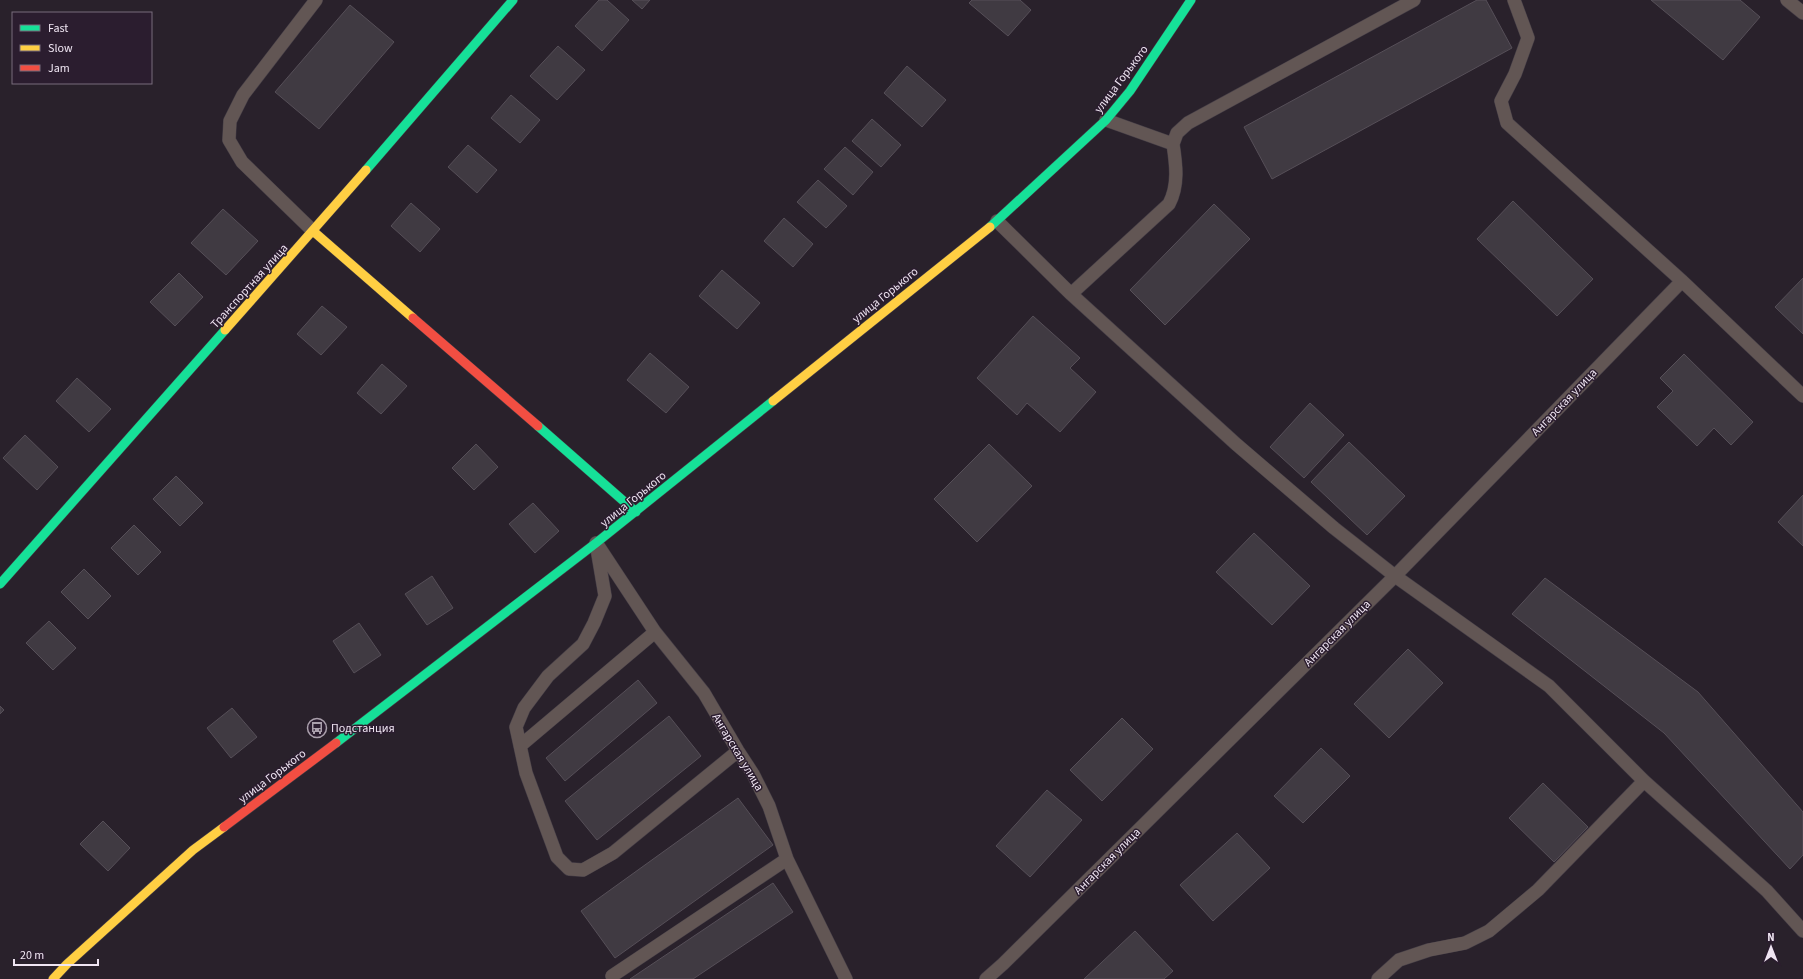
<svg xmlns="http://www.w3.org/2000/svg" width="1803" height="979" font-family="'Source Sans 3',sans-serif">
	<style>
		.building { fill: #403a42; stroke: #564f58 }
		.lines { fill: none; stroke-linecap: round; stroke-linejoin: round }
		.lane-casing { stroke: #443d46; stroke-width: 14 }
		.fast-casing { stroke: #443d46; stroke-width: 10 }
		.slow-casing { stroke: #443d46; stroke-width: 10 }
		.jam-casing { stroke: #443d46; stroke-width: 10 }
		.lane { stroke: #625654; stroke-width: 13 }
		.fast { stroke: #16e098; stroke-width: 9 }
		.slow { stroke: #ffcf43; stroke-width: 9 }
		.jam { stroke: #f24e42; stroke-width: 9 }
		.labels { text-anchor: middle; stroke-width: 3; stroke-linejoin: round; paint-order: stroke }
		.street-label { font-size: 12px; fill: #efe5f2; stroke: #2b1d2f }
		.poi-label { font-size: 12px; fill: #efe5f2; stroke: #2b1d2f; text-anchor: start }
	</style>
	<rect width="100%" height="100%" fill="#29212b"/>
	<path class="building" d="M599,0H607L629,20L602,51L575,26Z
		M632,0H650L642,9Z
		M972,0H1020L1031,10L1008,36L969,3Z
		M1477,0H1486L1512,48L1272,179L1244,127Z
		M1651,0H1740L1760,17L1723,60Z
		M350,5L394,42L319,129L275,92Z
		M558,46L585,70L557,100L530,76Z
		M907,66L946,100L922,127L884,93Z
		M511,95L540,120L520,143L491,118Z
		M872,119L901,145L881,167L852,141Z
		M468,145L497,170L477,193L448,167Z
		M845,147L873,172L853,195L824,169Z
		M818,180L847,206L826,228L797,202Z
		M1513,201L1593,279L1557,316L1477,239Z
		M411,203L440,229L420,252L391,226Z
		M1214,204L1250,239L1165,325L1130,290Z
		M223,209L258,241L226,275L191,243Z
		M784,218L813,244L793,267L764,241Z
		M722,270L760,303L737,329L699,296Z
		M179,273L203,297L175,326L150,302Z
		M1803,278V334L1775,307Z
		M322,306L347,327L321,355L297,334Z
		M1033,316L1080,358L1070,368L1096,392L1060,432L1027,403L1017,415L977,378Z
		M650,353L689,387L666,413L627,380Z
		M1684,354L1753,422L1731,445L1714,428L1697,446L1657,407L1673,391L1660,378Z
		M382,364L407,386L381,414L357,393Z
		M77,378L111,409L89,432L56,401Z
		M1310,403L1344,435L1304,478L1270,447Z
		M25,435L58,467L37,490L3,458Z
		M1349,442L1405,496L1367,535L1311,482Z
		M476,444L498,467L474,490L452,468Z
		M989,444L1032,486L977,542L934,499Z
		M176,476L203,503L180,526L153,499Z
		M1803,495V546L1778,522Z
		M533,503L559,531L535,553L509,524Z
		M134,525L161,552L138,575L111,548Z
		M1254,533L1310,586L1272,625L1216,572Z
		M84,569L111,596L88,619L61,592Z
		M432,576L453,608L427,625L405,594Z
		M1545,578L1698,692L1803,812V855L1790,869L1664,733L1512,614Z
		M49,621L76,648L53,670L26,643Z
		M359,623L381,655L354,673L333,641Z
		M1408,649L1443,683L1389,738L1354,704Z
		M638,680L657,703L565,781L546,758Z
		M0,706L4,710L0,714Z
		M232,708L257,737L231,758L207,728Z
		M669,716L701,756L597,840L565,801Z
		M1122,718L1153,749L1102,801L1070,770Z
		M1321,748L1350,776L1303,823L1274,796Z
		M1543,783L1588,827L1554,862L1509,818Z
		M1047,790L1082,820L1030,877L996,846Z
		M738,798L773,845L615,958L581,911Z
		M103,821L130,848L108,871L80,844Z
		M1237,833L1270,868L1213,921L1180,885Z
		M773,883L793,912L693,979H630Z
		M1135,931L1173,971L1164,979H1084Z"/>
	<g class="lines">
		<defs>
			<path id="lane" d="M1514,0L1528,38L1515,74L1501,101L1507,123L1682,281L1803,396
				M1787,0L1803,13
				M1106,120L1173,144L1177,133L1188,123L1414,0
				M997,221L1071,294L1236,444L1334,528L1395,576L1549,686L1644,781L1767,891L1803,931
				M313,231L242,162L229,140L230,121L243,95L316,0
				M1071,294L1169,204C1179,185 1176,164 1173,144
				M596,543L605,596L594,623L583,644L548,676L524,708L516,727L526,773L557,857L569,869L583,870L613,853L738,751
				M599,547L655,632L704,693L738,751L753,774L769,806L787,859L846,979
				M520,746L655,632
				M612,976L787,859
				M986,979L1003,964L1395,576L1682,281
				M1378,979L1399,960L1429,950L1465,943L1489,931L1538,890L1644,781"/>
			<path id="fast" d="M366,170L513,0
				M990,227L1106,120L1130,91L1191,0
				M538,426L636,512
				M0,584L225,330
				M336,743L596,543L773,401"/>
			<path id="slow" d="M313,231L413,318
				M225,330L366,170
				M773,401L990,227
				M53,979L67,964L193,850L224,827"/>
			<path id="jam" d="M413,318L538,426
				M224,827L336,743"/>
		</defs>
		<use href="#lane" class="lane-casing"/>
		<use href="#fast" class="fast-casing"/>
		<use href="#slow" class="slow-casing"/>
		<use href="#jam" class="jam-casing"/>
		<use href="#lane" class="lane"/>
		<use href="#fast" class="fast"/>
		<use href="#slow" class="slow"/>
		<use href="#jam" class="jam"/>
	</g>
	<defs>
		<symbol id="bus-ring" viewBox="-11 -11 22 22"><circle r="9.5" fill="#2b1d2f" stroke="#aaa0ac" stroke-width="1.5"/><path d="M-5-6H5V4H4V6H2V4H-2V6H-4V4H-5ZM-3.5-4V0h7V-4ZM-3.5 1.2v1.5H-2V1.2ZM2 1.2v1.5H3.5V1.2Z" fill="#aaa0ac"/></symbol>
	</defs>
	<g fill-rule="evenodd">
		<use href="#bus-ring" x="306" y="717" width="22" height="22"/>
	</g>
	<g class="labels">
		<g class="street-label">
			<text transform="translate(1121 79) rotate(-53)" y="4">улица Горького</text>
			<text transform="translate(249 286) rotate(-48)" y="4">Транспортная улица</text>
			<text transform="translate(885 295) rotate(-39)" y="4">улица Горького</text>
			<text transform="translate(1564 402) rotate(-46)" y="4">Ангарская улица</text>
			<text transform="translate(633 499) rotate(-39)" y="4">улица Горького</text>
			<text transform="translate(1337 633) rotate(-45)" y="4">Ангарская улица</text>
			<text transform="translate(738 752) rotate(59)" y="4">Ангарская улица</text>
			<text transform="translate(272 776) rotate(-37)" y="4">улица Горького</text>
			<text transform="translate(1107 861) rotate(-45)" y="4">Ангарская улица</text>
		</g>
		<g class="poi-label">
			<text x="331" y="732">Подстанция</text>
		</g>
	</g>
	<rect x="12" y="12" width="140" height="72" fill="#2b1d2f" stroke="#796d7d"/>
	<rect x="20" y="25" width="20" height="6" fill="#16e098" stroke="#796d7d"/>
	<text x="48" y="32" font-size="12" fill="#efe5f2">Fast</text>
	<rect x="20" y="45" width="20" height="6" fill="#ffcf43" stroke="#796d7d"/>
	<text x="48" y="52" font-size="12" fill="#efe5f2">Slow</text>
	<rect x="20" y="65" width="20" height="6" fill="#f24e42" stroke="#796d7d"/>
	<text x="48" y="72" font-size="12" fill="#efe5f2">Jam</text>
	<g transform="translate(1771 947)" stroke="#2b1d2f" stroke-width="3" paint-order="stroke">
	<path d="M0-3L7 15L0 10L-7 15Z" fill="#efe5f2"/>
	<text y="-6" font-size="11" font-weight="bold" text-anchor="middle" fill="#efe5f2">N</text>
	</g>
	<path d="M14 959v6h84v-6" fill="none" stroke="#efe5f2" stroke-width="2"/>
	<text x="20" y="959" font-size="12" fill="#efe5f2" stroke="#2b1d2f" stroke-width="3" paint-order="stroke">20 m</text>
</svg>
